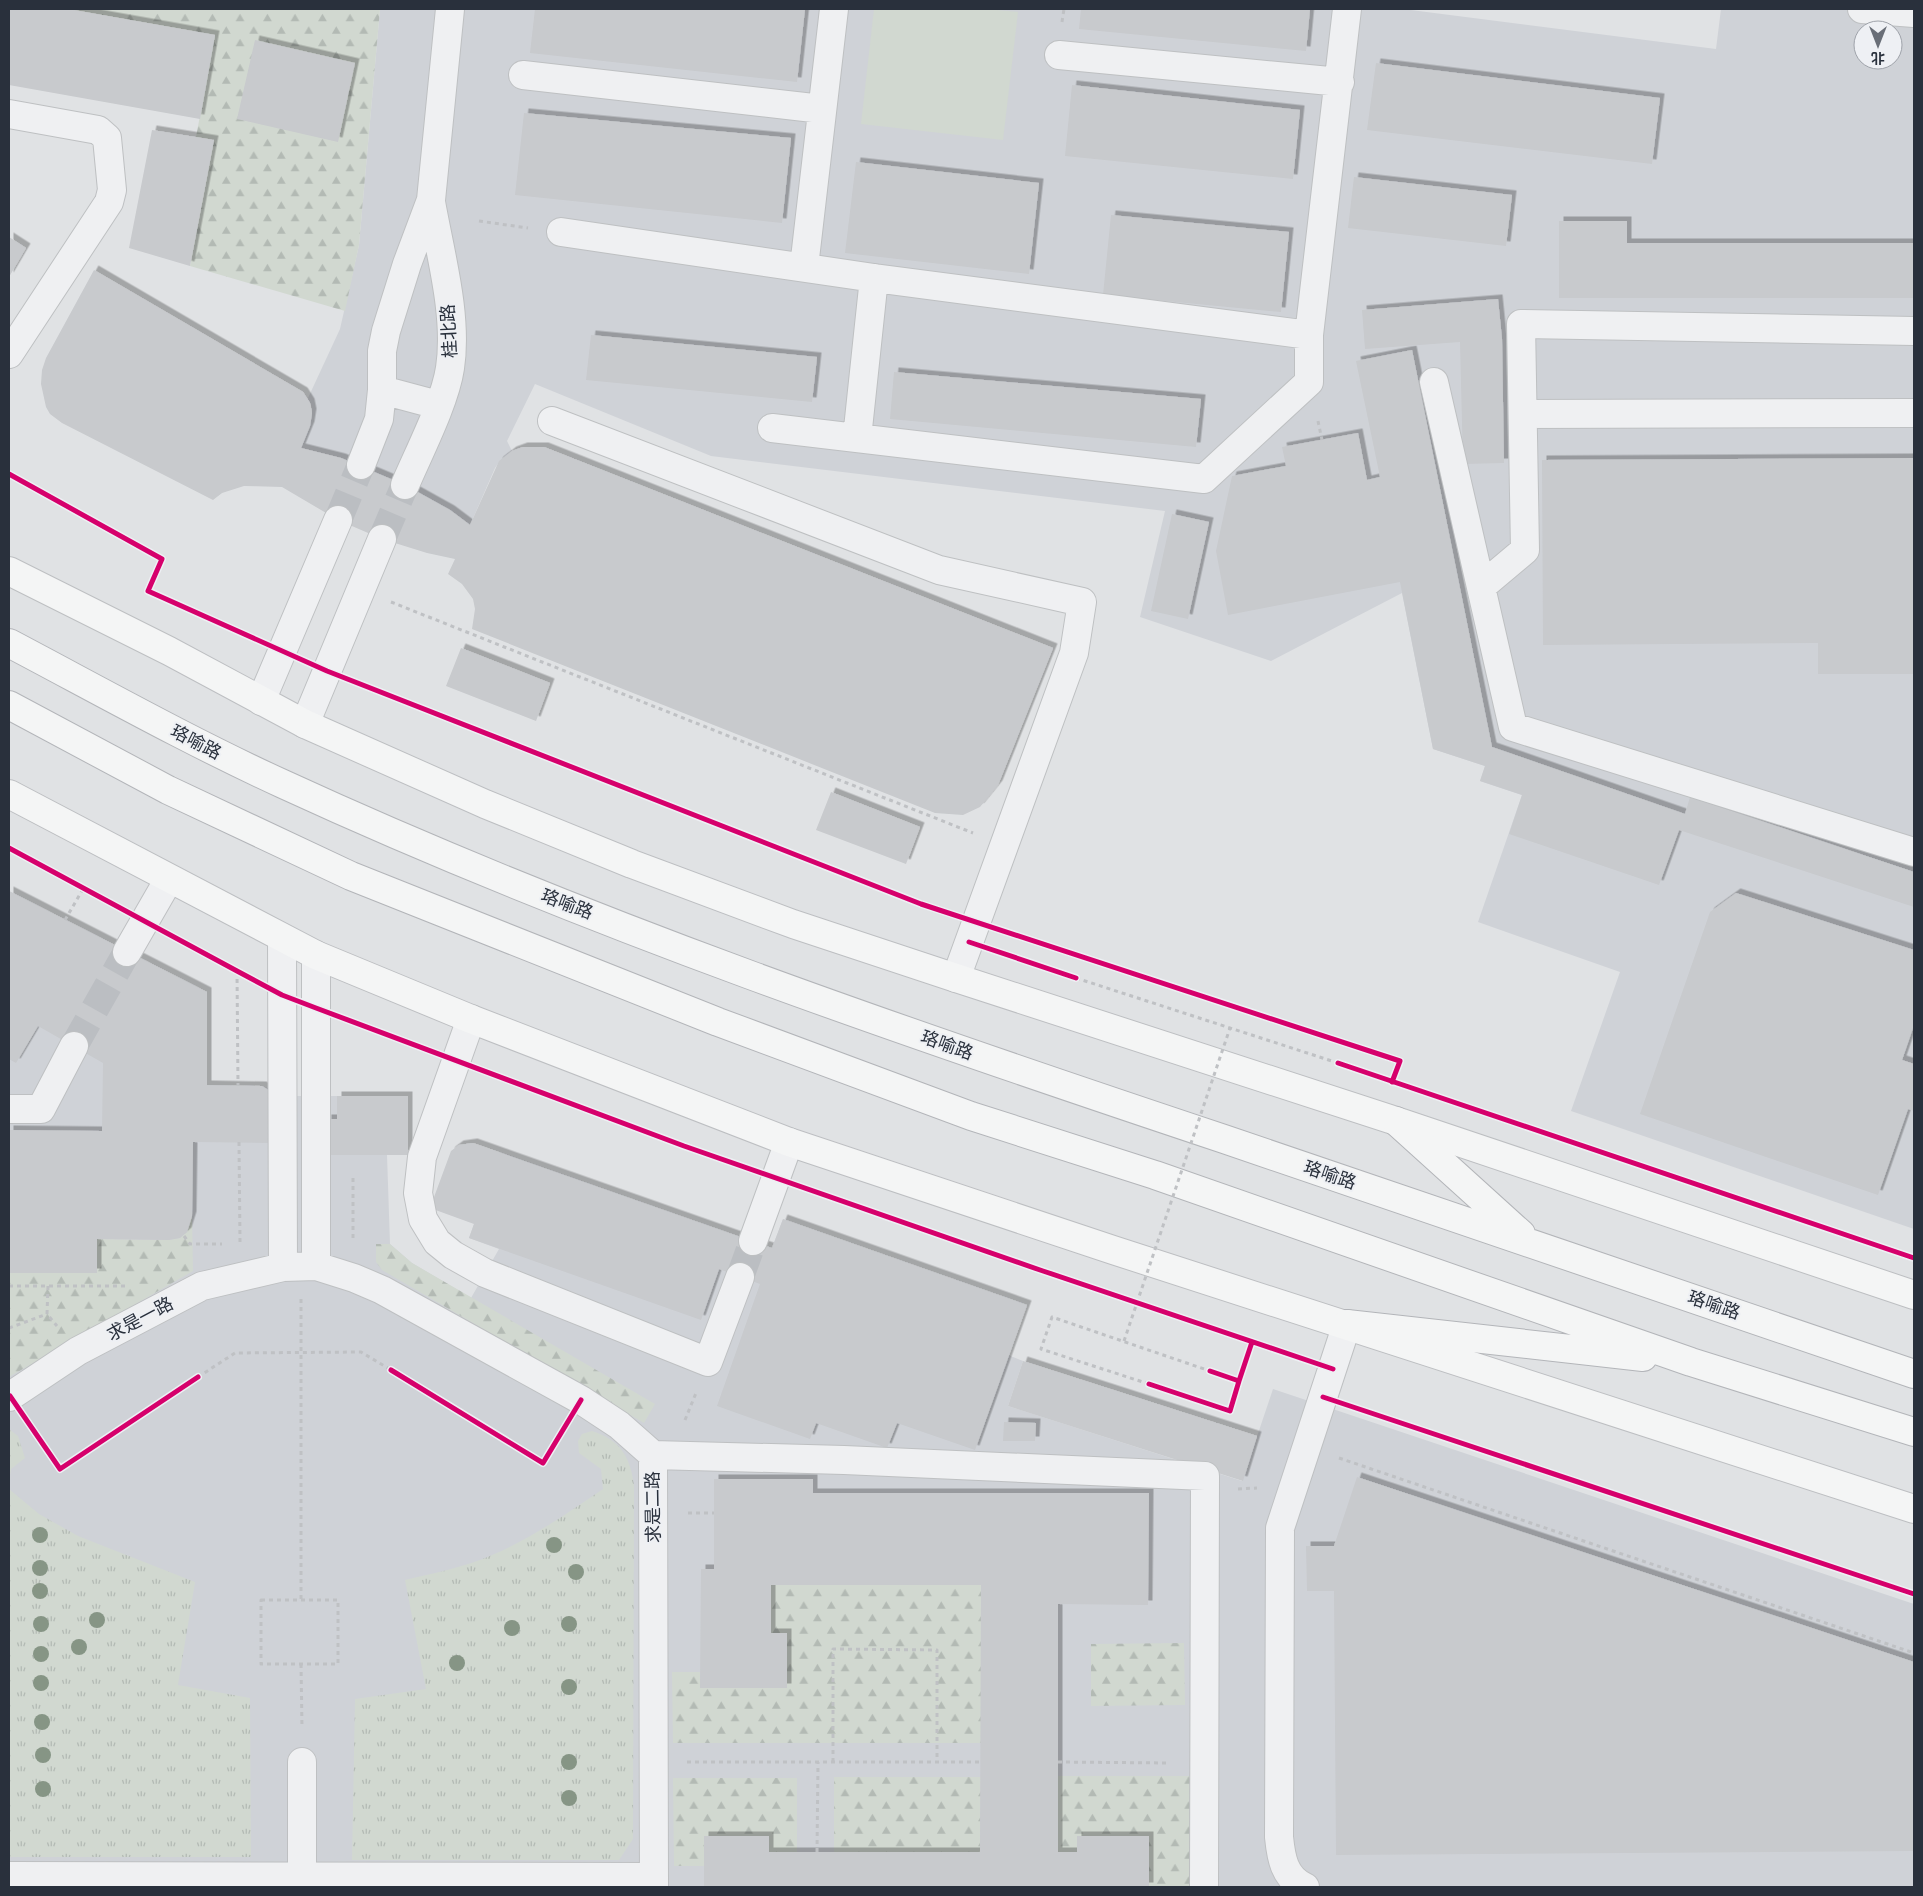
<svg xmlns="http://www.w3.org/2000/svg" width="1923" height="1896" font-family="'PT Sans Narrow','Noto Sans SC',sans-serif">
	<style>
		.built { fill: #cfd2d7; fill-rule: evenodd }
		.grass { fill: url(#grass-tufts) }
		.forest { fill: url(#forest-firs) }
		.green { fill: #d1d8d0 }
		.building { fill: #c8cacd; filter: url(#shadow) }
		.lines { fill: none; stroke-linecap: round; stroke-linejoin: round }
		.minor-tunnel { stroke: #bbbec2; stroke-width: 28; stroke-dasharray: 28 14; stroke-linecap: butt }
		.minor-casing { stroke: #bec0c2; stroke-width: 30 }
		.major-casing { stroke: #bdbfc2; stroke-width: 30 }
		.highway-casing { stroke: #b3b5b9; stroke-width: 30 }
		.path { stroke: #bfc1c4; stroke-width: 3; stroke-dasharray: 4 4; stroke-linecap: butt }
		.minor { stroke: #eff0f2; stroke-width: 28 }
		.major { stroke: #f4f5f5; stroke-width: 28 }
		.highway { stroke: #f4f5f5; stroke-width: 28 }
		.path-bridge { stroke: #bfc1c4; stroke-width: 3; stroke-dasharray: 4 4; stroke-linecap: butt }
		.cycleway-casing { stroke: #eef0f4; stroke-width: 8 }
		.cycleway { stroke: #d6006c; stroke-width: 5 }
		.tree { fill: #869585 }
		.labels { text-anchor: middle; stroke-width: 4; stroke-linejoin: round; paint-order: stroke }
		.street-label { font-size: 18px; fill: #29303c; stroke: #eef0f4 }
	</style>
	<defs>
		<pattern id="grass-tufts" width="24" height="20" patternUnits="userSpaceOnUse" patternTransform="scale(1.25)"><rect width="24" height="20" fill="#d1d8d0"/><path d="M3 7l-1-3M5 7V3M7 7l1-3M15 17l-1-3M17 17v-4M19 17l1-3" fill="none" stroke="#b3bab4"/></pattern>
		<pattern id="forest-firs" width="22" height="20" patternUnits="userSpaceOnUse" patternTransform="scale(1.25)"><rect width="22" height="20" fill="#d1d8d0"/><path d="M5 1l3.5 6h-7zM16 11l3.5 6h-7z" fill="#b3bab4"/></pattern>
		<filter id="shadow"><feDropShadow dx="4.5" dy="-4.5" stdDeviation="0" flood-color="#0004"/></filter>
	</defs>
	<rect width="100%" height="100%" fill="#e0e2e4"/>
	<path class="built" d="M380,9H1403L1716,49L1721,9H1914V1229L1571,1111L1620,972L1478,922L1522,795L1480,781L1485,766L1433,749L1402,593L1271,661L1140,617L1165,511L711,456L535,384L507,441L512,451L500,461L495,468L460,548L301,448L311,419L312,408L308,398L340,329L359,245ZM1863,30H1893V60H1863Z
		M9,891L207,992V1085L262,1086L268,1088L270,1096H369V1154L387,1155L390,1244L412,1263L471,1298L499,1249L469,1238L500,1152L772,1248L783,1219L1027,1305L1008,1355L1023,1361L1008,1406L1242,1481L1273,1389L1914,1604V1887H9Z"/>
	<path class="grass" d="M9,1429L18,1436L25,1458L11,1469L9,1481Z
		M592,1431C620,1440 630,1456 634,1485L633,1839L619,1860H352L355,1699L426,1689L405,1580C430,1574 455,1569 480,1560C523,1544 565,1515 603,1489L601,1469L579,1453L578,1441L582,1434Z
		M9,1489L39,1514L78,1536L195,1582L178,1685L250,1698L251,1857H9Z"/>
	<path class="forest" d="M68,9H380L359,245L345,311L190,266L214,140L196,137L215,35Z
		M192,1216L193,1271L9,1377V1273H96L97,1239L169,1240L180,1238L187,1232Z
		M376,1244H390L412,1263L655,1404L644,1423L382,1270L376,1262Z
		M771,1585H981V1743H673L672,1672H700V1687H787V1633H771Z
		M1184,1643L1185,1705L1091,1706V1644Z
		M1058,1776H1195V1887H1149L1148,1836H1077V1852H1058Z
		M834,1777H981L980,1852H834Z
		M673,1778H797V1852H769V1836H704V1866H674Z"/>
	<path class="green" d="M874,9H987L1018,12L1003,140L861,124Z"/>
	<path class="building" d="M9,9H68L215,35L200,119L9,85Z
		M535,9H805L797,82L530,53Z
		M1081,9H1310L1306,51L1079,29Z
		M255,40L355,63L338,142L237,119Z
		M1376,63L1660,98L1652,164L1367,130Z
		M1072,85L1300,110L1293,179L1065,156Z
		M524,113L791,138L782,223L515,195Z
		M152,130L214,140L190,266L129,248Z
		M856,162L1039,183L1029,274L845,253Z
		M1354,177L1512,195L1506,246L1348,228Z
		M1111,215L1289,232L1281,312L1103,295Z
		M1559,221H1627V243H1914V298H1559Z
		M9,237L26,248L9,277Z
		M94,270L303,392L310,403L312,413L310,426L301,448L341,458L405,485L450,510L470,525L499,461L512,451L523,447H544L1053,648L998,785L980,807L963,815L935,813L472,629L475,609L473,599L462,584L448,574L455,559L427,553L382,539L338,520L282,487L244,486L222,493L213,500L62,423L50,414L46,407L41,384L42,370L46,358Z
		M1498,299L1502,339L1504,463L1463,464L1460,342L1365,349L1362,310Z
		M591,335L817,357L812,402L586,380Z
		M1412,350L1492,747L1685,814L1690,797L1914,872V907L1679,830L1659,885L1509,834L1522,795L1480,781L1485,766L1433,749L1400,582L1228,615L1216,551L1232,476L1286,466L1282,447L1358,433L1367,480L1380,477L1356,361Z
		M894,372L1201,399L1196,447L890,419Z
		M1914,458V674H1818V643L1543,645L1542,460Z
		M1172,514L1209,522L1188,619L1151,611Z
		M461,648L550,683L536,721L446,686Z
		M831,792L920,827L906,864L816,830Z
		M9,891L207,992V1085L262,1086L270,1091L277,1143L193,1142L192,1216L187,1232L180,1238L169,1240L97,1239V1273H9V1130L102,1131L103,1063L38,1026L16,1063L9,1059Z
		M1736,893L1914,950V1025L1902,1060L1914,1064V1111L1908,1109L1878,1195L1640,1114L1710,912Z
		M337,1096H408V1155H327V1119H337Z
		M473,1143L772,1248L783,1219L1027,1305L975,1450L897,1423L887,1448L816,1423L810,1439L717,1406L760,1284L719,1269L701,1320L469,1238L474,1224L430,1208L451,1151L459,1145Z
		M1023,1361L1257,1436L1243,1481L1008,1406Z
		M1004,1422L1036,1423L1035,1441H1003Z
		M1357,1477L1914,1662V1851L1336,1855L1334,1591H1307L1306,1546H1334Z
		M714,1479H813V1493H1149L1148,1605L1058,1604V1852H1077V1836H1149V1887H704V1836H769V1852H980L981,1585H771V1633H787V1688H700L701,1569H714Z"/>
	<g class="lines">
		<path class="minor-tunnel" d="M338,520L361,465
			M382,539L405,485
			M74,1046L127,952
			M740,1277L753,1241"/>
		<defs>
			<path id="minor" d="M1862,9L1914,13
				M1059,55L1340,82
				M523,75L822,109
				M9,114L98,130L107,138L112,190L109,202L9,354
				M561,232L874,278L1309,335L1347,9
				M804,267L834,9
				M1434,382L1513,727L1914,852
				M382,390L438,405
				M1523,414L1914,413
				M552,421L939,570L1082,602L1074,653L956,978
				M772,428L1204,479L1309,382V335
				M857,438L874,278
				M361,465L379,419L382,390V351L386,331L407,264L431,200L450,9
				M405,485C419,452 445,402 450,368C458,316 440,253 431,202
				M1481,587L1525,550L1521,324L1914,331
				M261,701L338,520
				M305,724L382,539
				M282,938L283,1267
				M127,952L169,879
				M316,955V1266
				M471,1019L422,1157L418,1193L423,1219L437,1242L453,1255L485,1273L708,1362L740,1277
				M9,1109H41L74,1046
				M753,1241L789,1142
				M9,1397L78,1351L202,1286L283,1267L316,1266L354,1278L382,1290L581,1400L619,1425L653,1455L654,1887
				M653,1455L844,1460L1205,1476L1204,1887
				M302,1762V1887
				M9,1876L654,1877
				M1305,1887C1284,1878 1281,1857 1279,1837L1280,1528L1347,1324"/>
			<path id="major" d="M9,571L169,651L305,724L485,804L632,864L793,924L956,978L1396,1121L1914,1295
				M9,794L316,955L471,1019L789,1142L1113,1250L1914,1509"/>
			<path id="highway" d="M9,643C100,691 189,741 283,784C587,924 906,1033 1224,1139C1454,1216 1684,1295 1914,1374
				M9,705L168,790L351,876L718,1022L971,1116L1155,1175L1691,1362L1914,1432
				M1396,1121L1521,1234
				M1347,1324L1643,1357"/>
		</defs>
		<use href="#minor" class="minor-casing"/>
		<use href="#major" class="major-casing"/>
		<use href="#highway" class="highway-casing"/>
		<path class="path" d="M1062,22L1064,9
			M479,221L528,228
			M1318,421L1322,440
			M391,602L973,833
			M65,920L83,889
			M237,971L238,1085
			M1076,978L1338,1063
			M239,1142L240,1242
			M353,1178V1242
			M184,1236L190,1244H222
			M9,1286H126
			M48,1286L47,1314L57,1326
			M301,1299V1601
			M9,1328L47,1314
			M198,1377L235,1353L361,1352L391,1370
			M1149,1384L1041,1349L1052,1317L1210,1371
			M685,1420L696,1393
			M1339,1458L1914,1653
			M1238,1489L1257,1488
			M688,1513H714
			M261,1600H338V1664H261Z
			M301,1664L302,1728
			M687,1762H981
			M833,1762V1649L937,1650V1762
			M1058,1762L1170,1763
			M817,1852L818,1762"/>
		<use href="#minor" class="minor"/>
		<use href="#major" class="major"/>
		<use href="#highway" class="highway"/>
		<path class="path-bridge" d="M1124,1341L1230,1028"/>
		<defs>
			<path id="cycleway" d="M9,474L162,559L148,591L327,671L921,904L1400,1061L1392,1082
				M9,848L237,971L282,995L316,1008L684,1146L1043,1271L1333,1369
				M969,942L1076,978
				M1338,1063L1914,1258
				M391,1370L543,1463L581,1400
				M1210,1371L1239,1381L1252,1342
				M1149,1384L1230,1411L1239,1381
				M10,1396L60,1469L198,1377
				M1323,1397L1914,1594"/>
		</defs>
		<use href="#cycleway" class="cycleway-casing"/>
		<use href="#cycleway" class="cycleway"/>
	</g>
	<g class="tree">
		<circle cx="40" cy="1535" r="8"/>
		<circle cx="554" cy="1545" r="8"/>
		<circle cx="40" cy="1568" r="8"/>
		<circle cx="576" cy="1572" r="8"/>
		<circle cx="40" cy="1591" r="8"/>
		<circle cx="97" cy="1620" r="8"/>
		<circle cx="41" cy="1624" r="8"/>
		<circle cx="569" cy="1624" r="8"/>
		<circle cx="512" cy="1628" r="8"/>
		<circle cx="79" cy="1647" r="8"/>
		<circle cx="41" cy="1654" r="8"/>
		<circle cx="457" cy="1663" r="8"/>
		<circle cx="41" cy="1683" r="8"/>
		<circle cx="569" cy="1687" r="8"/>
		<circle cx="42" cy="1722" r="8"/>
		<circle cx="43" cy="1755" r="8"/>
		<circle cx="569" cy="1762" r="8"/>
		<circle cx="43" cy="1789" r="8"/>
		<circle cx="569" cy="1798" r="8"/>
	</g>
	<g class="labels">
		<g class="street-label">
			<text transform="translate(449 331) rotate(-93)" y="6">桂北路</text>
			<text transform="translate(196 742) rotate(27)" y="6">珞喻路</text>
			<text transform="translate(567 904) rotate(21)" y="6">珞喻路</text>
			<text transform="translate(947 1045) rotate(20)" y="6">珞喻路</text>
			<text transform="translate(1330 1175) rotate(19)" y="6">珞喻路</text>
			<text transform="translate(1714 1305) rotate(19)" y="6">珞喻路</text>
			<text transform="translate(140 1319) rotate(-28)" y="6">求是一路</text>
			<text transform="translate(653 1507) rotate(-91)" y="6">求是二路</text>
		</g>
	</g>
	<rect width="1923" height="1896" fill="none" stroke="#29303c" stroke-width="20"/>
	<g transform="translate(1878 45) rotate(180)"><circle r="24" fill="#eef0f4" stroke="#9fa3aa"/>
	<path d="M0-4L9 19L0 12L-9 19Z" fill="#696e77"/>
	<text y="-8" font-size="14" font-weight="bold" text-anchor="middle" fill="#29303c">北</text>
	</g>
</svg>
